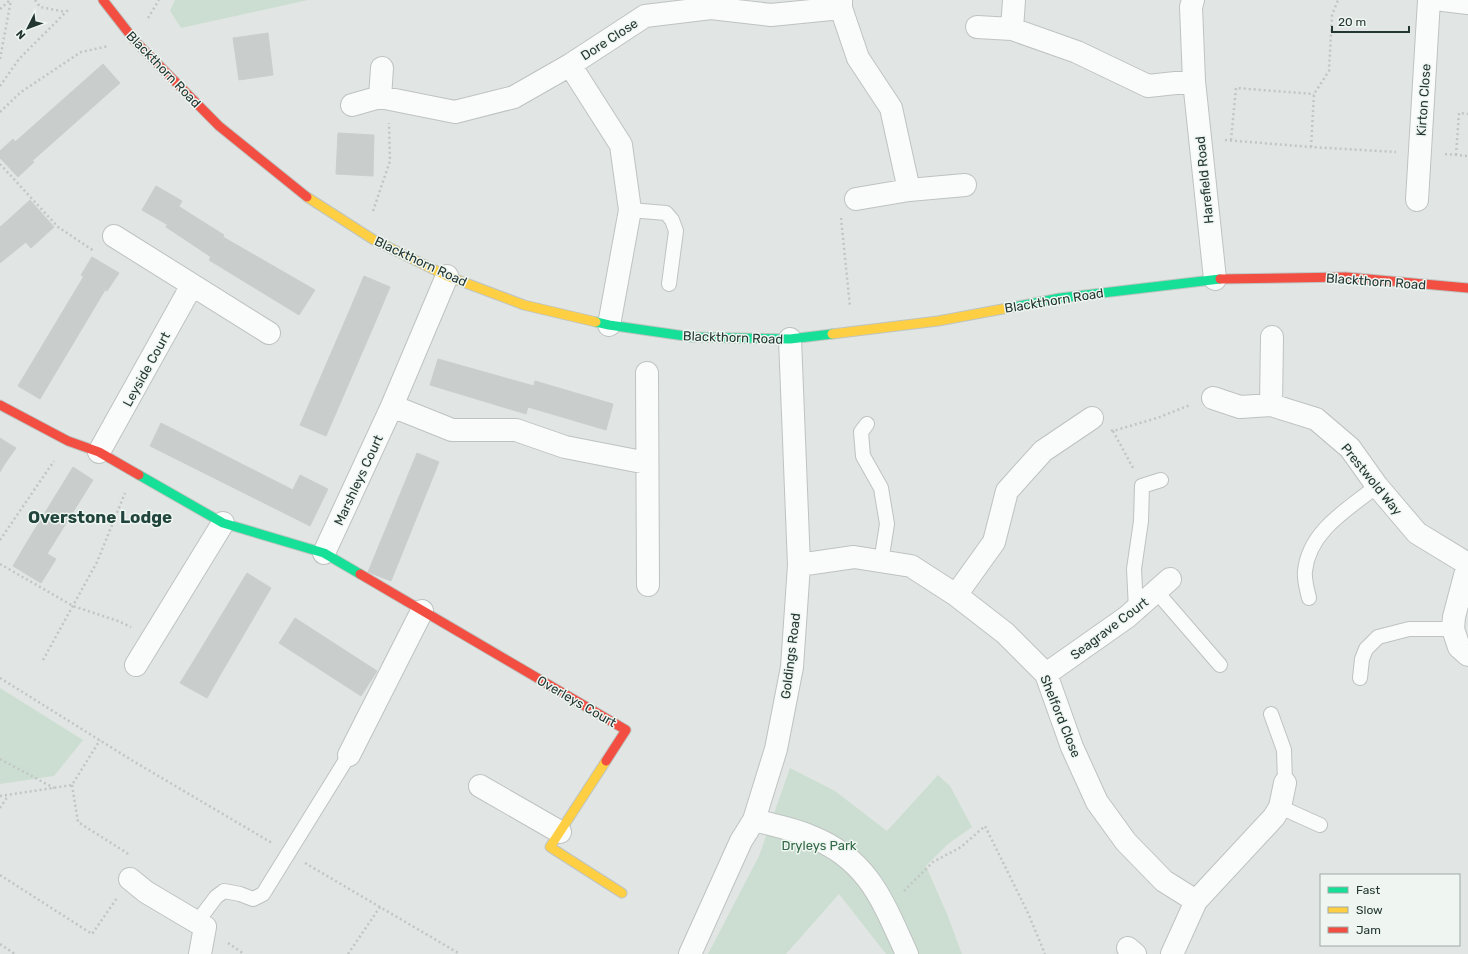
<svg xmlns="http://www.w3.org/2000/svg" width="1468" height="954" font-family="Rubik,sans-serif">
	<style>
		.green { fill: #ccded1 }
		.building { fill: #c9cdcb; stroke: #cacfcd }
		.lines { fill: none; stroke-linecap: round; stroke-linejoin: round }
		.lane-casing { stroke: #bec3c1; stroke-width: 16 }
		.street-casing { stroke: #bec3c1; stroke-width: 24 }
		.fast-casing { stroke: #bec4c1; stroke-width: 11 }
		.slow-casing { stroke: #bec4c1; stroke-width: 11 }
		.jam-casing { stroke: #bec4c1; stroke-width: 11 }
		.path { stroke: #c0c6c4; stroke-width: 2.5; stroke-dasharray: 2 3; stroke-linecap: butt }
		.lane { stroke: #fafbfb; stroke-width: 14 }
		.street { stroke: #fafbfb; stroke-width: 22 }
		.fast { stroke: #16e098; stroke-width: 9 }
		.slow { stroke: #ffcf43; stroke-width: 9 }
		.jam { stroke: #f24e42; stroke-width: 9 }
		.labels { text-anchor: middle; stroke-width: 3; stroke-linejoin: round; paint-order: stroke }
		.street-label { font-size: 13px; fill: #233631; stroke: #eff6f2 }
		.park-label { font-size: 13px; fill: #326846; stroke: #eff6f2 }
		.district-label { font-size: 17px; font-weight: bold; fill: #21453c; stroke: #eff6f2 }
	</style>
	<rect width="100%" height="100%" fill="#e1e6e4"/>
	<path class="green" d="M175,0H308L181,28L170,11Z
		M0,688L83,740L54,776L0,784Z
		M790,768L835,791L887,831L938,775L950,786L972,827L948,844L926,866L947,914L962,954H886L839,894L786,954H708L759,856Z"/>
	<path class="building" d="M268,33L273,75L239,80L233,38Z
		M103,64L120,83L32,161L15,142Z
		M338,133L374,135L373,176L336,174Z
		M13,139L34,162L18,177L0,158V151Z
		M156,186L182,201L168,225L142,210Z
		M30,200L54,227L31,248L7,221Z
		M178,206L224,235L211,257L166,227Z
		M7,221L26,242L0,263V227Z
		M223,237L315,290L299,315L209,260Z
		M92,257L119,273L107,291L81,275Z
		M84,276L105,290L40,399L18,386Z
		M364,276L390,287L377,318L351,307Z
		M351,307L377,318L326,436L300,425Z
		M438,359L534,386L526,414L430,385Z
		M535,381L613,404L606,430L528,407Z
		M161,423L293,490L282,512L150,446Z
		M0,438L16,448L4,465L0,463Z
		M417,453L439,462L391,581L368,572Z
		M0,463L4,465L0,472Z
		M73,467L93,480L47,554L27,542Z
		M300,475L328,489L310,526L282,512Z
		M27,542L56,559L41,583L13,566Z
		M247,573L271,588L219,677L193,662Z
		M295,618L377,671L361,696L279,643Z
		M193,662L219,677L207,698L180,683Z"/>
	<g class="lines">
		<defs>
			<path id="lane" d="M630,210L666,213L672,220L676,231L669,284
				M867,424L861,432L863,456L881,488L887,524L881,562
				M1156,591L1220,665
				M1309,598C1307,589 1304,580 1305,571C1309,531 1348,509 1377,486
				M1136,609L1134,569L1141,521L1142,486L1161,480
				M1360,678L1362,659L1366,649L1378,637L1409,629H1453
				M1271,714L1284,750L1285,783
				M1280,807L1320,825
				M197,922L216,897L224,891L240,894L253,899L263,894L349,755"/>
			<path id="street" d="M841,0V8L858,58L891,108L909,190
				M1193,0L1191,7L1194,81L1215,279
				M1443,0L1468,3
				M977,27L1012,29L1077,52L1148,86L1194,81
				M1012,29L1014,0
				M570,65L621,145L630,210L609,325
				M380,97L382,68
				M352,105L380,97L455,112L514,97L570,65L645,16L711,8L771,15L841,8
				M856,199L909,190L965,185
				M1417,200L1429,0
				M114,236L269,333
				M647,373L648,585
				M1213,398L1240,407L1271,405L1316,419L1350,448L1377,486L1417,533L1468,564
				M1271,405L1272,337
				M392,406L452,430H516L565,447L647,463
				M99,452L192,285
				M324,553L392,406L447,276
				M1468,564L1454,617L1453,629L1459,647L1468,655
				M799,565L854,557L911,566L956,595L1005,633L1046,674L1072,747L1097,802L1126,842L1164,881L1196,901
				M956,595L994,542L1007,491L1043,451L1092,418
				M136,665L223,523
				M1046,674L1127,617L1170,579
				M349,755L422,611
				M480,786L560,832
				M754,820C773,825 794,829 812,837C869,860 883,902 907,954
				M130,879L146,892L205,927L200,954
				M1128,948L1135,954
				M690,954L741,841L754,820L776,749L792,667L799,565L790,339
				M1172,954L1196,901L1274,817L1280,807L1285,783"/>
			<path id="fast" d="M1008,308L1060,298L1220,279
				M596,322L609,325L692,337L790,339L832,334
				M139,475L223,523L324,553L360,574"/>
			<path id="slow" d="M307,197L374,240L447,276L524,305L596,322
				M832,334L938,321L1008,308
				M606,761L550,847L622,893"/>
			<path id="jam" d="M103,0L135,41L219,126L307,197
				M1220,279L1346,277L1468,288
				M0,405L68,441L99,452L139,475
				M360,574L626,730L606,761"/>
		</defs>
		<use href="#lane" class="lane-casing"/>
		<use href="#street" class="street-casing"/>
		<use href="#fast" class="fast-casing"/>
		<use href="#slow" class="slow-casing"/>
		<use href="#jam" class="jam-casing"/>
		<path class="path" d="M35,0L40,7L66,12
			M0,9L10,0
			M148,18L159,0
			M0,59L11,0
			M0,86L19,59L70,8
			M0,112L21,92L81,52L109,46
			M1225,140L1311,147L1396,152
			M1231,140L1236,88L1314,94
			M1311,147L1314,94L1329,71L1332,15L1338,0
			M1445,154L1468,156
			M1456,155L1459,113L1468,114
			M0,164L58,227L94,251
			M373,211L390,161L389,123
			M841,218L850,307
			M1111,430L1113,431L1157,418L1190,405
			M1113,431L1133,468
			M0,540L54,461
			M0,564L73,606L118,621L131,627
			M43,660L97,562L125,493
			M0,678L133,761L272,843
			M0,759L54,788
			M72,785L78,822L127,853L128,855
			M0,796L72,785L100,740
			M0,808L8,796
			M305,863L460,954
			M0,875L92,934L117,898
			M904,891L933,862L961,847L985,826L1028,913L1045,954
			M228,943L244,954
			M0,944L15,954
			M348,954L380,907"/>
		<use href="#lane" class="lane"/>
		<use href="#street" class="street"/>
		<use href="#fast" class="fast"/>
		<use href="#slow" class="slow"/>
		<use href="#jam" class="jam"/>
	</g>
	<g class="labels">
		<g class="street-label">
			<text transform="translate(609 39) rotate(-33)" y="5">Dore Close</text>
			<text transform="translate(164 69) rotate(46)" y="5">Blackthorn Road</text>
			<text transform="translate(1423 100) rotate(-86)" y="5">Kirton Close</text>
			<text transform="translate(1204 180) rotate(-96)" y="5">Harefield Road</text>
			<text transform="translate(421 261) rotate(25)" y="5">Blackthorn Road</text>
			<text transform="translate(1376 281) rotate(4)" y="5">Blackthorn Road</text>
			<text transform="translate(1054 300) rotate(-9)" y="5">Blackthorn Road</text>
			<text transform="translate(733 337) rotate(2)" y="5">Blackthorn Road</text>
			<text transform="translate(146 369) rotate(-61)" y="5">Leyside Court</text>
			<text transform="translate(1372 479) rotate(51)" y="5">Prestwold Way</text>
			<text transform="translate(358 480) rotate(-65)" y="5">Marshleys Court</text>
			<text transform="translate(1109 628) rotate(-37)" y="5">Seagrave Court</text>
			<text transform="translate(790 656) rotate(-83)" y="5">Goldings Road</text>
			<text transform="translate(577 701) rotate(30)" y="5">Overleys Court</text>
			<text transform="translate(1061 716) rotate(68)" y="5">Shelford Close</text>
		</g>
		<g class="park-label">
			<text x="819" y="850">Dryleys Park</text>
		</g>
		<g class="district-label">
			<text x="100" y="523">Overstone Lodge</text>
		</g>
	</g>
	<rect x="1320" y="874" width="140" height="72" fill="#eff6f2" stroke="#9da9a5"/>
	<rect x="1328" y="887" width="20" height="6" fill="#16e098" stroke="#9da9a5"/>
	<text x="1356" y="894" font-size="12" fill="#233631">Fast</text>
	<rect x="1328" y="907" width="20" height="6" fill="#ffcf43" stroke="#9da9a5"/>
	<text x="1356" y="914" font-size="12" fill="#233631">Slow</text>
	<rect x="1328" y="927" width="20" height="6" fill="#f24e42" stroke="#9da9a5"/>
	<text x="1356" y="934" font-size="12" fill="#233631">Jam</text>
	<g transform="translate(28 28) rotate(228)" stroke="#eff6f2" stroke-width="3" paint-order="stroke">
	<path d="M0-3L7 15L0 10L-7 15Z" fill="#233631"/>
	<text y="-6" font-size="11" font-weight="bold" text-anchor="middle" fill="#233631">N</text>
	</g>
	<path d="M1332 26v6h77v-6" fill="none" stroke="#233631" stroke-width="2"/>
	<text x="1338" y="26" font-size="12" fill="#233631" stroke="#eff6f2" stroke-width="3" paint-order="stroke">20 m</text>
</svg>
